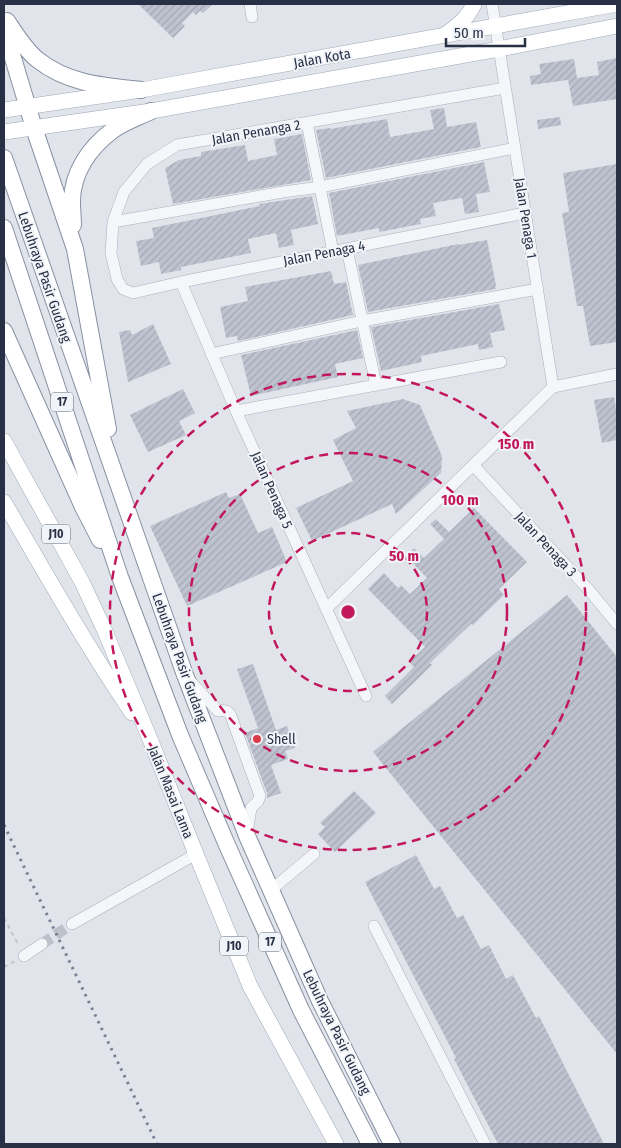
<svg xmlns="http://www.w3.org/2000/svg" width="621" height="1148" font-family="'Fira Sans Condensed',sans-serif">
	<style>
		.building { fill: url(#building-hatch) }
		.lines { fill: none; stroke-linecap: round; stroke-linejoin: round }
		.minor-tunnel { stroke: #bcc1ca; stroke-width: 11; stroke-dasharray: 11 5.5; stroke-linecap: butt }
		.minor-casing { stroke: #aaafb9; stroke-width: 12 }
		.major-casing { stroke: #9fa8b8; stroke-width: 16 }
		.highway-casing { stroke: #8790a3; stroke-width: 18 }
		.path { stroke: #c0c3ca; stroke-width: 2; stroke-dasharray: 4 4; stroke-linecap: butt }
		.minor { stroke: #f5f6f9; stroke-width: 11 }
		.major { stroke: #fff; stroke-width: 15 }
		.highway { stroke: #fff; stroke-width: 16 }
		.rail { stroke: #798296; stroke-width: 3; stroke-dasharray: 2.5 5; stroke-linecap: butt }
		.ring { fill: none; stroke: #c2185b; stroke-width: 2.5; stroke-dasharray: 9 6 }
		.poi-dot { fill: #db3b49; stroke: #f1f4f8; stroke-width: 2 }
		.labels { text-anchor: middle; stroke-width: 4; stroke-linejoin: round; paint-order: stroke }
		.shield { fill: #f1f4f8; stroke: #646b7b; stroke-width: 1 }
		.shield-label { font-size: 12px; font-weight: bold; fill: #283045 }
		.street-label { font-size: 14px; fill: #283045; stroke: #f1f4f8 }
		.poi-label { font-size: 14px; fill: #283045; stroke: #f1f4f8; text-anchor: start }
		.centre { fill: #c2185b; stroke: #f1f4f8; stroke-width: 2.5 }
		.ring-label { font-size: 15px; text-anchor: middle; font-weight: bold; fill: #c2185b; stroke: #f1f4f8; stroke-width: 4; stroke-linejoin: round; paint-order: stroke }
	</style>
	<defs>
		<pattern id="building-hatch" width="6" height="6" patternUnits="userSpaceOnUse" patternTransform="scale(1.25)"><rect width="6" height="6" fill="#bec3cf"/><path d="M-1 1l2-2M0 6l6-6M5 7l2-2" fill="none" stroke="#a3a8b3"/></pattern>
	</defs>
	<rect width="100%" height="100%" fill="#e1e5eb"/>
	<path class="building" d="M138,4H213L203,13L200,11L196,15L193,12L182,23L185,26L173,38Z
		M617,58V99L573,106L568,80L531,85L530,76L541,74L539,64L574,59L577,78L599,75L597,62Z
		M444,108L447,127L476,122L481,147L326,178L316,130L330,128V129L387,119L390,137L434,129L430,110Z
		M560,117L561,125L538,129L537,120Z
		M302,134L311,180L173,204L165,168L179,160L201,156V152L245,145L248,161L277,155L274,139Z
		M484,162L490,192L476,194L479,212L465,214L462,198L433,203L436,216L420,219L421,224L379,232V228L337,236L329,193Z
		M617,164V342L590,346L583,306H577L562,213L569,212L563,173Z
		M312,196L318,224L291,230L294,245L279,248L276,233L248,239L251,253L181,267V270L161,274L159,262L141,266L136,241L154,238L152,228L260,206L259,204Z
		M487,240L496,285L495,286L496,289L368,312L358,265L458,244V245Z
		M331,271L334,284L346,282L353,315L238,341L237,336L226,338L220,307L248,301L245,287Z
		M499,304L505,330L490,333L493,347L479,350L478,344L435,353L421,356L422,362L381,371L371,327Z
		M153,324L171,364L128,382L119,332L130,330L132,335Z
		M357,330L363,358L335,364L338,377L251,396L241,355Z
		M183,389L195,413L179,421L186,435L148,452L130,415Z
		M614,397L617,415V440L602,443L594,400Z
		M403,399L420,405L442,456L441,473L396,514L392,504L312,541L296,508L353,481L333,440L356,428L347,411Z
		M226,492L229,498L240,494L258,533L272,527L287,562L187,606L150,526Z
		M474,508L527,562L499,589L504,595L473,625L471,624L451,643L430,663L432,665L392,704L385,696L414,667L409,662L425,647L368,589L384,573L398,588L401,585L410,594L427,578L406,556L414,548L424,558L444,539L430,524L436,519L449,532Z
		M567,595L617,657V1054L373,752Z
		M253,664L276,730L287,726L295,748L285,751L288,759L271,765L281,793L267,798V793L245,733L258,728L237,669Z
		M354,791L376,813L335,852L318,834L325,827L320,823Z
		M416,855L434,889L440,886L457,918L463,915L481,949L489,945L506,979L513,975L536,1018L539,1016L604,1144H498L454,1059L456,1058L365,882Z"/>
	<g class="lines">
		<path class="minor-tunnel" d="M42,944L72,924"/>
		<defs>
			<path id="minor" d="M250,4L252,17
				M492,4L553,387
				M505,88L177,145L147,164L124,192L113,222L111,253L117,279L123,289L133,293L181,282L525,213
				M307,123L333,252
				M113,222L283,192L320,187L515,148
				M347,249L376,385
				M181,282L236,411L366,696
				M211,354L362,321L538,289
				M236,411L501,362
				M473,465L588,589L617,624
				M326,609L553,387L617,374
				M190,681L218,711C224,710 228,710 231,716L260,796L258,801L251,808L247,834
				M271,890L314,854
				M72,924L196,854
				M374,926L485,1144
				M24,956L42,944"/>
			<path id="major" d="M446,34C458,25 468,18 474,4
				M4,110L141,90L617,4
				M4,132L151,111L499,49L617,26
				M4,441L82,582L104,629L150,739L196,854L250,986L336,1144
				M4,502C45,573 86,645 132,713"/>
			<path id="highway" d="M7,21C15,33 26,51 38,60C68,84 105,86 141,90
				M4,28L34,128L75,249L108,429
				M4,158L185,675L247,836L320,1001L392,1144
				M73,225C73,218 72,210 72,202C72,172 90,147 113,130C124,122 139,117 151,111
				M4,228L120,577L180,735L227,845L301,1010L370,1144
				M4,331L83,507L100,540"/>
		</defs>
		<use href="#minor" class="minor-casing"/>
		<use href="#major" class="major-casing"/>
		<use href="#highway" class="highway-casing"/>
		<path class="path" d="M4,918L19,946
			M4,967L15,961"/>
		<use href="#minor" class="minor"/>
		<use href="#major" class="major"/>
		<use href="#highway" class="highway"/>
		<path class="rail" d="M4,825L157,1144"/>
	</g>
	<g class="ring">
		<circle cx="348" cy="612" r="79"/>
		<circle cx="348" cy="612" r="159"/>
		<circle cx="348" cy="612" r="238"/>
	</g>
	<circle class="poi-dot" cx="257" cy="739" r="5"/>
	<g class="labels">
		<g class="shield">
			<rect x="51" y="392.5" width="22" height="19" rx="4"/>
			<rect x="42" y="524.5" width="28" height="19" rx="4"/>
			<rect x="259" y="932.5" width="22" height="19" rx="4"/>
			<rect x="220" y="936.5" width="28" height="19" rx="4"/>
		</g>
		<g class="shield-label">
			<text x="62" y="406">17</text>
			<text x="56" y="538">J10</text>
			<text x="270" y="946">17</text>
			<text x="234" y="950">J10</text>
		</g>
		<g class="street-label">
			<text transform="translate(322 58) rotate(-10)" y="5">Jalan Kota</text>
			<text transform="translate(256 132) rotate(-10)" y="5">Jalan Penanga 2</text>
			<text transform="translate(526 218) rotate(81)" y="5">Jalan Penaga 1</text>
			<text transform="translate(324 253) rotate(-11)" y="5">Jalan Penaga 4</text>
			<text transform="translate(45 277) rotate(71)" y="5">Lebuhraya Pasir Gudang</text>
			<text transform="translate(272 490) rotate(66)" y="5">Jalan Penaga 5</text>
			<text transform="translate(546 544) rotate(47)" y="5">Jalan Penaga 3</text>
			<text transform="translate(180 658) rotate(70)" y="5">Lebuhraya Pasir Gudang</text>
			<text transform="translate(171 792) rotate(68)" y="5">Jalan Masai Lama</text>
			<text transform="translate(337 1032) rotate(64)" y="5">Lebuhraya Pasir Gudang</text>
		</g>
		<g class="poi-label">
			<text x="267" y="744">Shell</text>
		</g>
	</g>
	<circle cx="348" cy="612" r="8" class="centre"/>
	<g class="ring-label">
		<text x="516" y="449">150 m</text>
		<text x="460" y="505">100 m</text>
		<text x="404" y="561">50 m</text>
	</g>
	<rect width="621" height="1148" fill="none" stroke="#283045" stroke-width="10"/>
	<path d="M446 38v8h79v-8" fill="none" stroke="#283045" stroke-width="2.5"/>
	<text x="454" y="38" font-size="15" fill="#283045" stroke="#f1f4f8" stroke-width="4" paint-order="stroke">50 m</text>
</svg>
